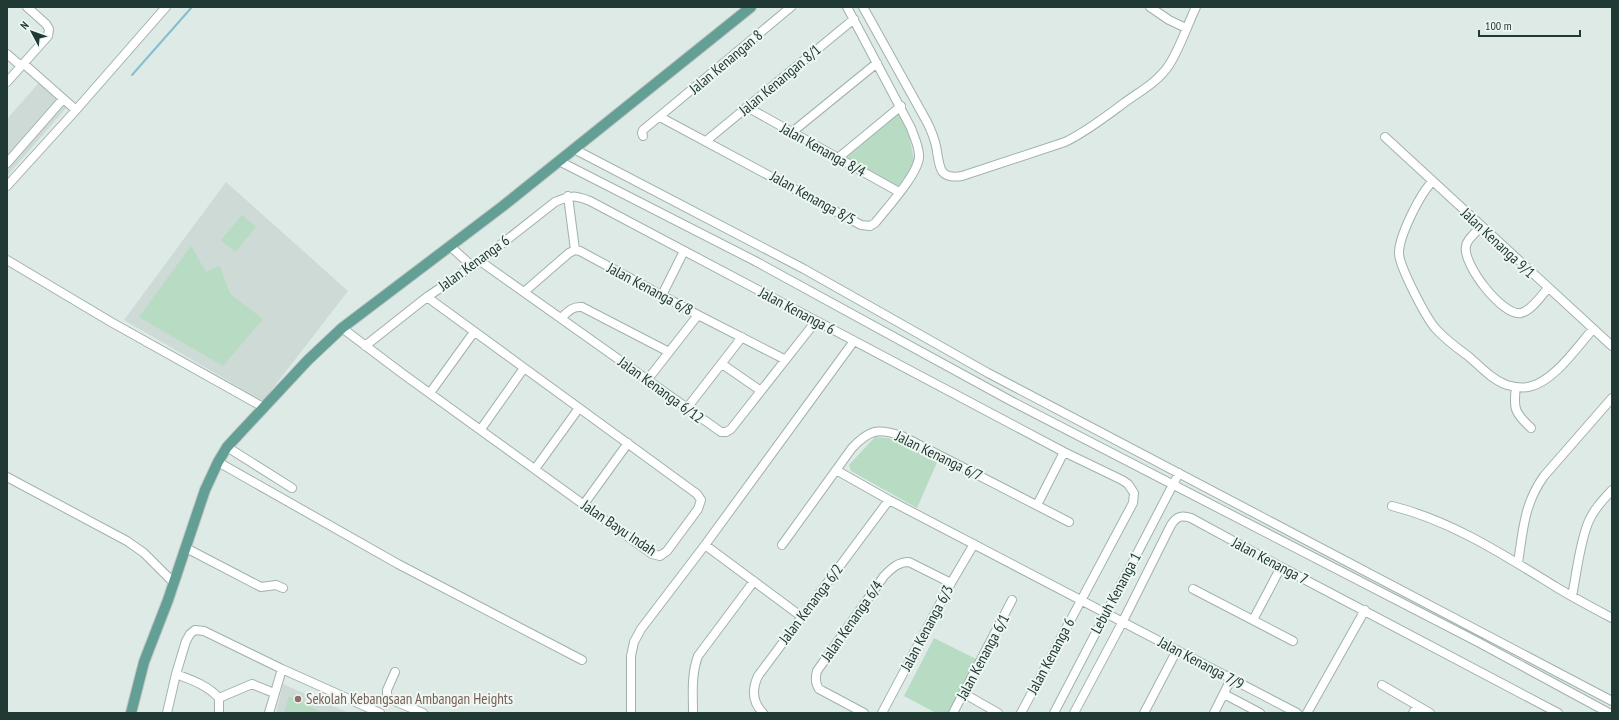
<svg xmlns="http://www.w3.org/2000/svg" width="1619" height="720" font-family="'PT Sans Narrow',sans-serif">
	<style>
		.built { fill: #cddad5 }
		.green { fill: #b7dbc3 }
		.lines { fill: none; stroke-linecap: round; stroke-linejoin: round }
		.stream { stroke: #86becf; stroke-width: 2 }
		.minor-casing { stroke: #a1b1ad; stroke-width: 10 }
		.major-casing { stroke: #bcc4c2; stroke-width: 12 }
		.minor { stroke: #fff; stroke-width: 8 }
		.major { stroke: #639f94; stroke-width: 10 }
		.education-dot { fill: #8d6e63; stroke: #eff7f3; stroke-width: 1.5 }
		.labels { text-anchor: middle; stroke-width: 4; stroke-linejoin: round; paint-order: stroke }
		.street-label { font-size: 15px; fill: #203934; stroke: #eff7f3 }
		.education-label { font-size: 15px; fill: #785e54; stroke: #eff7f3; text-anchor: start }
	</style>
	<rect width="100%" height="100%" fill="#deeae6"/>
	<path class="built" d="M44,77L72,101L7,176V119Z
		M226,182L348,291L263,401L124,320Z
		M283,684L349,713H276Z"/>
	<path class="green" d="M899,113L907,127L915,163L897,188L846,158Z
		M242,215L256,227L235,252L221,240Z
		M191,246L206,272L220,266L230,294L263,319L223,366L139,317Z
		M875,437L888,438L938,460L917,508L851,471L849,465Z
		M934,638L978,660L951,713H936L904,696Z
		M289,696L323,713H284Z"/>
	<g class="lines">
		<path class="stream" d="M132,75L192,7"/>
		<defs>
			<path id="minor" d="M863,7L927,122C931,130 934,137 936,146C940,165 937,180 962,176L1065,142C1086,132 1105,117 1124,103C1139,92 1158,82 1169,65C1180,48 1187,26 1196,7
				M1150,7L1169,20L1186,28
				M7,54L21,66
				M24,64L76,110
				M7,82L48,36L49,29L46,24L27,7
				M747,107L899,192
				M660,117L861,225L870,226L875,223C887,208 917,175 919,158C920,148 914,137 911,128L847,7
				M791,133L877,63
				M643,136L642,133L643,130L791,7
				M1385,137L1612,346
				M706,141L854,19
				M574,149L804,269L988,373L1612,701
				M838,158L901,106
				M559,161L755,261L1013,402L1476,641L1609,713
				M7,163L63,99
				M1432,182C1420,194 1399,236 1399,253C1399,266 1426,318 1436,329C1445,339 1457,348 1468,356C1480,366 1492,380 1507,385C1514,387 1522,388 1528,387C1553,383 1577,347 1593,329
				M7,186L76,110L166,7
				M568,196L575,250
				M1481,227C1476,232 1467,239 1466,246C1462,264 1503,317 1521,313C1532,310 1541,296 1548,288
				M451,247L472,266
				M7,260L111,322L263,407
				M480,261L721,432H726L731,429L816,321
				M524,292L569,253L575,250L580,251L698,315L784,359
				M662,295L684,251
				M561,318C568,312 572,306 582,307L669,352
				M342,328L403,374L652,554L660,556L667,551L698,509L701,500L697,494L427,297
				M365,346L427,297L480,261L555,202C571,195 574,195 590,201L1064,452L1122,480L1128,484L1134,493L1133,503L1021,713
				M722,364L761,391
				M648,379L698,315
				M1516,387C1513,409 1515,413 1531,428
				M430,393L474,332
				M687,408L742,337
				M481,429L524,368
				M227,447L292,488
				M218,462L398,564L582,660
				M535,469L579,408
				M836,470L889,500L1297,713
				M7,477L127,541L144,553L174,583
				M584,504L628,443
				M1037,505L1064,452
				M1392,506C1452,521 1504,555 1556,587C1574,598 1593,608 1612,618
				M705,545L802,617
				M782,545L852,448C870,429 878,428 902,436L1069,522
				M186,548L261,587L276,585L283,588
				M1518,563C1523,530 1524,504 1544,476L1612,398
				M1193,589L1293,641
				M1572,596C1577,572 1579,546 1588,523C1593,510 1603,500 1612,490
				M1253,620L1281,567
				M395,672L387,690V696L392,700L423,713
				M176,674C192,680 207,685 219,698V713
				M1382,685L1430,713
				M963,693L998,713
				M1224,694L1260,713
				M219,698L252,684L274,693
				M167,713L176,674L186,641L190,634L195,630L204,631L282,669L380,713
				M269,713L282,669
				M631,713V656L634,642L641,629L705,545L854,341
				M693,713C693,693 691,675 698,656L754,581
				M763,713C752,702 752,689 758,676L889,500
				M864,713L819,689C815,683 815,678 817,671L884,576C892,568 898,562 909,562L951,583
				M882,713L951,583L974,544
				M953,713L1012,600
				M1054,713L1179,473
				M1074,713L1123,621L1171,525C1177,516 1182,515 1191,518L1281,567L1558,713
				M1144,713L1177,650
				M1214,713L1231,679
				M1307,713L1365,610
				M1413,713L1417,706"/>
			<path id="major" d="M131,713L144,662L168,600L205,490L218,462L227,447L239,434L308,360L342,328L503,206L751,7"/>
		</defs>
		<use href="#minor" class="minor-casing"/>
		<use href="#major" class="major-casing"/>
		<use href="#minor" class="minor"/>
		<use href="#major" class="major"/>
	</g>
	<circle class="education-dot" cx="298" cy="699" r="4"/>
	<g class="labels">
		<g class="street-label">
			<text transform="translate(726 62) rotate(-40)" y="5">Jalan Kenangan 8</text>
			<text transform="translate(780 80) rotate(-40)" y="5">Jalan Kenangan 8/1</text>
			<text transform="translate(823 150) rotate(29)" y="5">Jalan Kenanga 8/4</text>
			<text transform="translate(813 198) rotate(29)" y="5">Jalan Kenanga 8/5</text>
			<text transform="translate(1498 243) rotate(43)" y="5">Jalan Kenanga 9/1</text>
			<text transform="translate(474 263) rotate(-36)" y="5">Jalan Kenanga 6</text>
			<text transform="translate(650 289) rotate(28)" y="5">Jalan Kenanga 6/8</text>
			<text transform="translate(797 311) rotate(28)" y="5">Jalan Kenanga 6</text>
			<text transform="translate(661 390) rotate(36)" y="5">Jalan Kenanga 6/12</text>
			<text transform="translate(939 456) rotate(26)" y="5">Jalan Kenanga 6/7</text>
			<text transform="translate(619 528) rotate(34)" y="5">Jalan Bayu Indah</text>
			<text transform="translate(1270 561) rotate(28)" y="5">Jalan Kenanga 7</text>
			<text transform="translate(1116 593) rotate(-62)" y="5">Lebuh Kenanga 1</text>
			<text transform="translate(811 604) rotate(-53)" y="5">Jalan Kenanga 6/2</text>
			<text transform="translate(852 621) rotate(-55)" y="5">Jalan Kenanga 6/4</text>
			<text transform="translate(927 628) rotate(-62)" y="5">Jalan Kenanga 6/3</text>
			<text transform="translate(1051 656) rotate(-62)" y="5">Jalan Kenanga 6</text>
			<text transform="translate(983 657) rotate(-62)" y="5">Jalan Kenanga 6/1</text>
			<text transform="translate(1201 663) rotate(28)" y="5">Jalan Kenanga 7/9</text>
		</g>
		<g class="education-label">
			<text x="306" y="704">Sekolah Kebangsaan Ambangan Heights</text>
		</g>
	</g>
	<rect width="1619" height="720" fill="none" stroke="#203934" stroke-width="16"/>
	<g transform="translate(32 32) rotate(311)" stroke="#eff7f3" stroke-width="3" paint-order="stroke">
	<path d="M0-3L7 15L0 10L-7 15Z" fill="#203934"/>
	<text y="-6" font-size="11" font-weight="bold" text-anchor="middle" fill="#203934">N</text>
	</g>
	<path d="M1479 30v6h101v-6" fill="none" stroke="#203934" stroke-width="2"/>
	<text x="1485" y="30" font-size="12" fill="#203934" stroke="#eff7f3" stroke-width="3" paint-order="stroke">100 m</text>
</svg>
